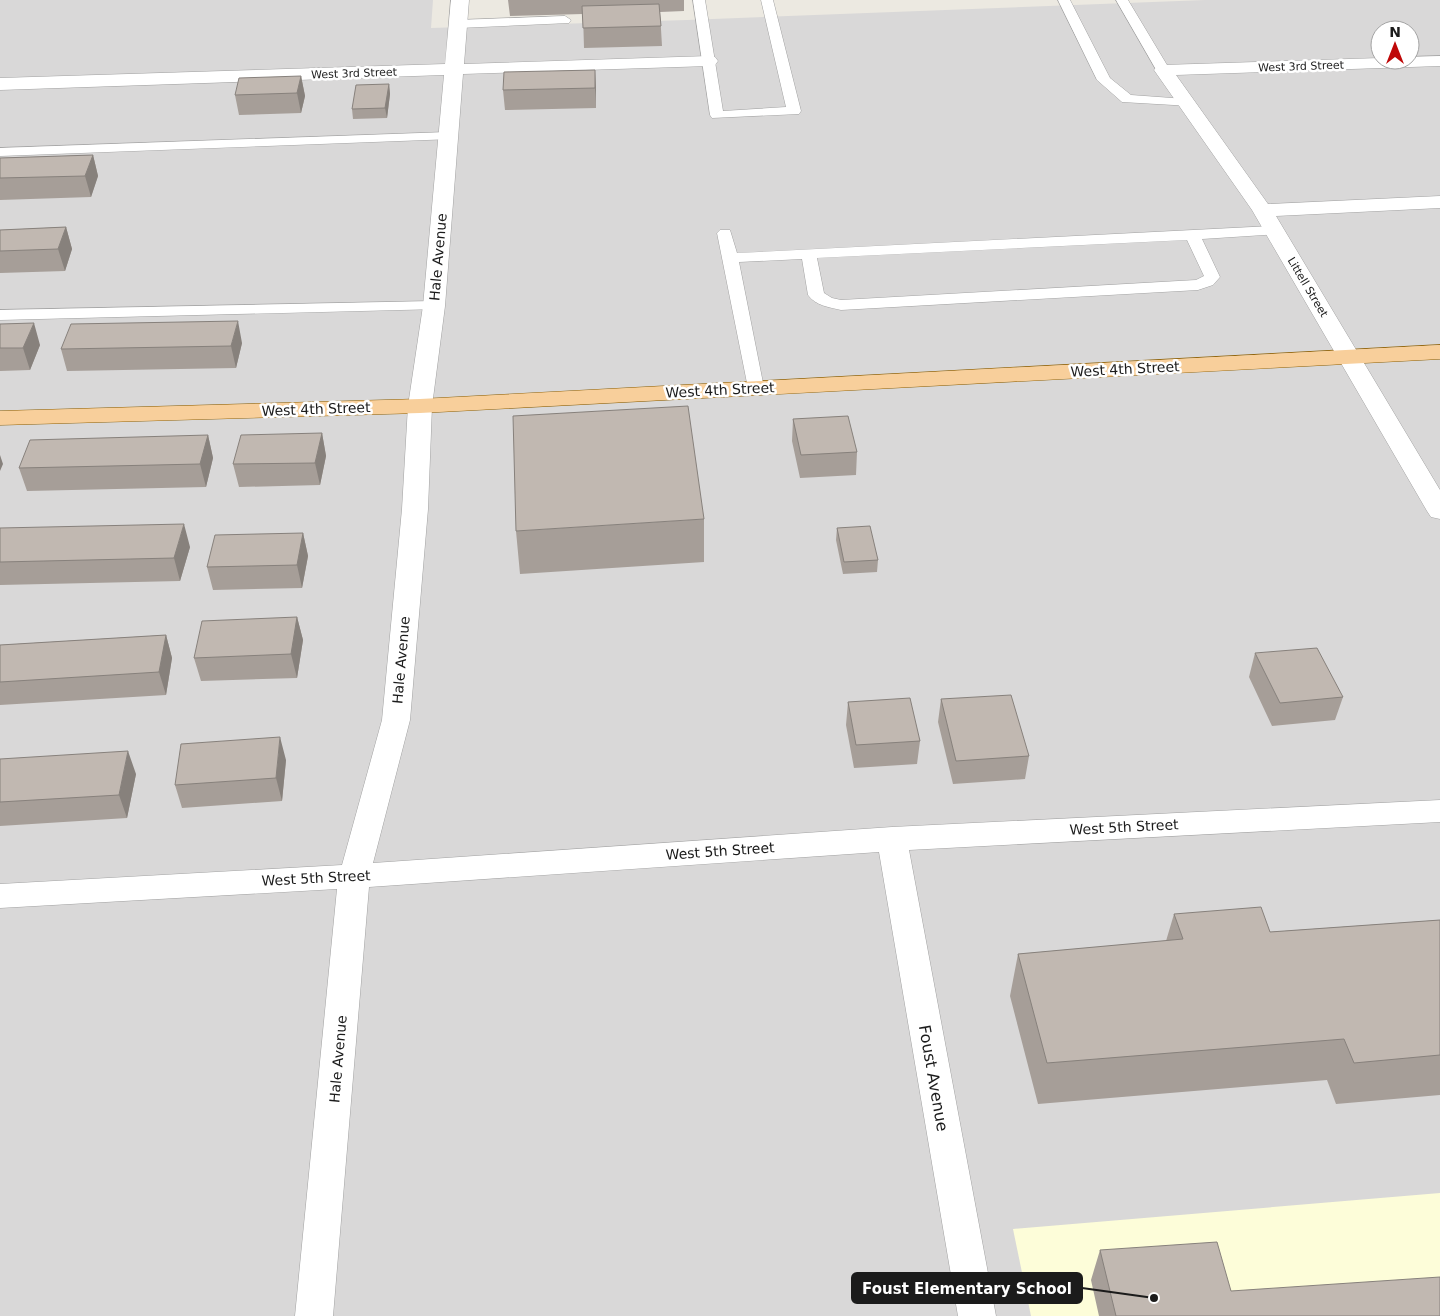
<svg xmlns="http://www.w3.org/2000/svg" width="1440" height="1316" font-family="'DejaVu Sans',sans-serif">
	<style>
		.residential { fill: #d9d8d8; fill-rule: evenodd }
		.education { fill: #fdfdd9 }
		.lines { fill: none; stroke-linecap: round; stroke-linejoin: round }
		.service-casing { stroke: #a2a2a2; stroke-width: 1 }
		.minor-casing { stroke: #a2a2a2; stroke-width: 1 }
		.primary-casing { stroke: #8d6006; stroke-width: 1 }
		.service { fill: #fff; fill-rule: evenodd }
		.minor { fill: #fff; fill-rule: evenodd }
		.primary { fill: #f8cf9b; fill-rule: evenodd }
		.wall { fill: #a69e98 }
		.shaded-wall { fill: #87817c }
		.building { fill: #c1b8b1; stroke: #87817c }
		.labels { text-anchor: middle; stroke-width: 5; stroke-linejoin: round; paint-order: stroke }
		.far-street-label { font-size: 11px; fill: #1b1b1b; stroke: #fff }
		.street-label { font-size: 14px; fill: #1b1b1b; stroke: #fff }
		.near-street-label { font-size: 16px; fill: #1b1b1b; stroke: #fff }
		.leader { fill: none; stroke: #1b1b1b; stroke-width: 2 }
		.callout-dot { fill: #1b1b1b; stroke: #fff; stroke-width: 2 }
		.callout { fill: #1b1b1b; stroke: #1b1b1b; stroke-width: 2 }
		.callout-label { font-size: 15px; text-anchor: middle; font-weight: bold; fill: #fff }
	</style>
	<rect width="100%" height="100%" fill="#ece9e1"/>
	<path class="residential" d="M0,0H433L431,28L687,20L1205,0H1440V1316H0ZM1380,30H1410V60H1380Z"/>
	<path class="education" d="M1440,1193V1316H1031L1013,1229Z"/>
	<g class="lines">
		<defs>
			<path id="service" d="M693,0H705L723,111L786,107L761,0H773L801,111L799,114L712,118L710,115Z
				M1058,0H1070L1110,78L1131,95L1186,99L1193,103L1191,106L1122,102L1097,80Z
				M1116,0H1128L1170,70L1168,73H1158Z
				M565,16L571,20L569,23L459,28L453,24L459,20Z
				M448,132L453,133L455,136L453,139L0,156V148Z
				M1274,226L1279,228L1282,231L1279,234L1202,239L1220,277L1213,285L1198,290L841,310C829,307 816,306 808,295L802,259L739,262L764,388L762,392H750L748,388L717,233L720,230H730L737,253ZM1187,240L1204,276L1196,280L841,300L832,298L824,293L817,258Z
				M434,301L440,303L442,306L440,309L0,320V310Z"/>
			<path id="minor" d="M451,0H469L464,64L709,56L715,57L718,61L715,65L709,66L463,74L445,306L432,406L428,509L410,720L373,863L892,827L1440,800V822L909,850L996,1316H958L879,852L369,887L333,1316H295L337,889L0,908V884L342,865L382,720L402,509L408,406L423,306L444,75L0,90V78L445,64Z
				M1440,56V66L1176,75L1268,204L1440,196V208L1276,216L1440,490V519L1431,517L1427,511L1252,210L1154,70L1157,66L1163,65L1380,58V60H1410V57Z"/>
			<path id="primary" d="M1440,345V359L420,413L0,425V411L420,399Z"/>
		</defs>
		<use href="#service" class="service-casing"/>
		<use href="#minor" class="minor-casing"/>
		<use href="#primary" class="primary-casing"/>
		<use href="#service" class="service"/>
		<use href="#minor" class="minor"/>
		<use href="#primary" class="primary"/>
	</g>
	<path class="wall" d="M508,0H684V11L660,12L662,46L584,48L583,14L510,16Z
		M595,70L596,108L505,110L503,90Z
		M301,76L305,96L301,113L239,115L235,95Z
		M389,84L390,94L387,118L353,119L352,109Z
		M93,155L98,176L91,197L0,200V158Z
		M66,227L72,249L65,271L0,273V230Z
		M0,324L40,345L30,370L0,371Z
		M242,343L236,368L67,371L61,349Z
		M793,419L857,452L856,475L800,478L792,441Z
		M322,433L326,456L320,485L239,487L233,464Z
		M208,435L213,458L206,487L27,491L19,468Z
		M704,519V562L520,574L516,531Z
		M0,528L190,547L180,581L0,585Z
		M837,528L878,560L877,572L843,574L836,540Z
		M303,533L308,556L302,588L213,590L207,567Z
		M297,617L303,640L297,678L201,681L194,658Z
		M166,635L172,658L166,695L0,705V645Z
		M1255,653L1343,697L1335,720L1272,726L1249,677Z
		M941,699L1029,756L1025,779L953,784L938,722Z
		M848,702L920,741L917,764L854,768L846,725Z
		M0,759L136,774L127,818L0,826Z
		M286,760L282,801L182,808L175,785Z
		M1174,914L1270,932L1440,920V1095L1336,1104L1327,1080L1038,1104L1010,996L1018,954L1166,941Z
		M1100,1250L1231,1291L1440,1316H1099L1091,1280Z"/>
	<path class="shaded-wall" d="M595,70L596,90V108L595,88Z
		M301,76L305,96L301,113L297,93Z
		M389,84L390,94L387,118L385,108Z
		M93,155L98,176L91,197L85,176Z
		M66,227L72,249L65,271L58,249Z
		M238,321L242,343L236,368L231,346Z
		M34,323L40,345L30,370L23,348Z
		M322,433L326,456L320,485L315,463Z
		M208,435L213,458L206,487L200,464Z
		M0,455L3,464L0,471Z
		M184,524L190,547L180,581L174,558Z
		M303,533L308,556L302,588L297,565Z
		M297,617L303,640L297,678L291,654Z
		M166,635L172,658L166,695L159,672Z
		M280,737L286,760L282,801L276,778Z
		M128,751L136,774L127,818L119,795Z"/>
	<path class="building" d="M659,4L661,26L583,28L582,6Z
		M595,70V88L503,90L504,72Z
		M301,76L297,93L235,95L239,78Z
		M389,84L385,108L352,109L356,85Z
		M93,155L85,176L0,178V158Z
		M66,227L58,249L0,251V230Z
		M238,321L231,346L61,349L71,324Z
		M34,323L23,348H0V324Z
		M688,406L704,519L516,531L513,416Z
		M848,416L857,452L801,455L793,419Z
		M322,433L315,463L233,464L241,435Z
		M208,435L200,464L19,468L30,440Z
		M184,524L174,558L0,562V528Z
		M870,526L878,560L844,562L837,528Z
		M303,533L297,565L207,567L215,535Z
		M297,617L291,654L194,658L202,621Z
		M166,635L159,672L0,682V645Z
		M1317,648L1343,697L1280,703L1255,653Z
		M1011,695L1029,756L956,761L941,699Z
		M910,698L920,741L856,745L848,702Z
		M280,737L276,778L175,785L181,744Z
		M128,751L119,795L0,802V759Z
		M1261,907L1270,932L1440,920V1055L1354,1063L1344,1039L1047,1063L1018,954L1183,939L1174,914Z
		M1217,1242L1231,1291L1440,1277V1316H1116L1100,1250Z"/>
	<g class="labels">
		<g class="far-street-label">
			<text transform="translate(1301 66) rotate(-2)" y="4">West 3rd Street</text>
			<text transform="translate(354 73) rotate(-2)" y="4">West 3rd Street</text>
			<text transform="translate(1308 287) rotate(59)" y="4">Littell Street</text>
		</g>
		<g class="street-label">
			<text transform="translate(438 257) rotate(-85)" y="5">Hale Avenue</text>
			<text transform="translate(1125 369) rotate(-3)" y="5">West 4th Street</text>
			<text transform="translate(720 390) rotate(-3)" y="5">West 4th Street</text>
			<text transform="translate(316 409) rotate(-2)" y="5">West 4th Street</text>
			<text transform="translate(401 660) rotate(-85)" y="5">Hale Avenue</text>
			<text transform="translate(1124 827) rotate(-3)" y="5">West 5th Street</text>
			<text transform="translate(720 851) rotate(-4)" y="5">West 5th Street</text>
			<text transform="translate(316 878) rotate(-3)" y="5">West 5th Street</text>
			<text transform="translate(338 1059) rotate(-85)" y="5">Hale Avenue</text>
		</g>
		<g class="near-street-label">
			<text transform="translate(934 1078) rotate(80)" y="6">Foust Avenue</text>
		</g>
	</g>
	<path class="leader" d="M1154 1298L1082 1288"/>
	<circle class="callout-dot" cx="1154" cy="1298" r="5"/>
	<rect class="callout" x="852" y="1273" width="230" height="30" rx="5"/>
	<g class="callout-label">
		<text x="967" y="1294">Foust Elementary School</text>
	</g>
	<g transform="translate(1395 45)"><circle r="24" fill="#ffffff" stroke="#a4a4a4"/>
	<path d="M0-4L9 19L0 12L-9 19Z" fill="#bf0808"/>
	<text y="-8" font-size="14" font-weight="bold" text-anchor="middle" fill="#1b1b1b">N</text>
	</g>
</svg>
